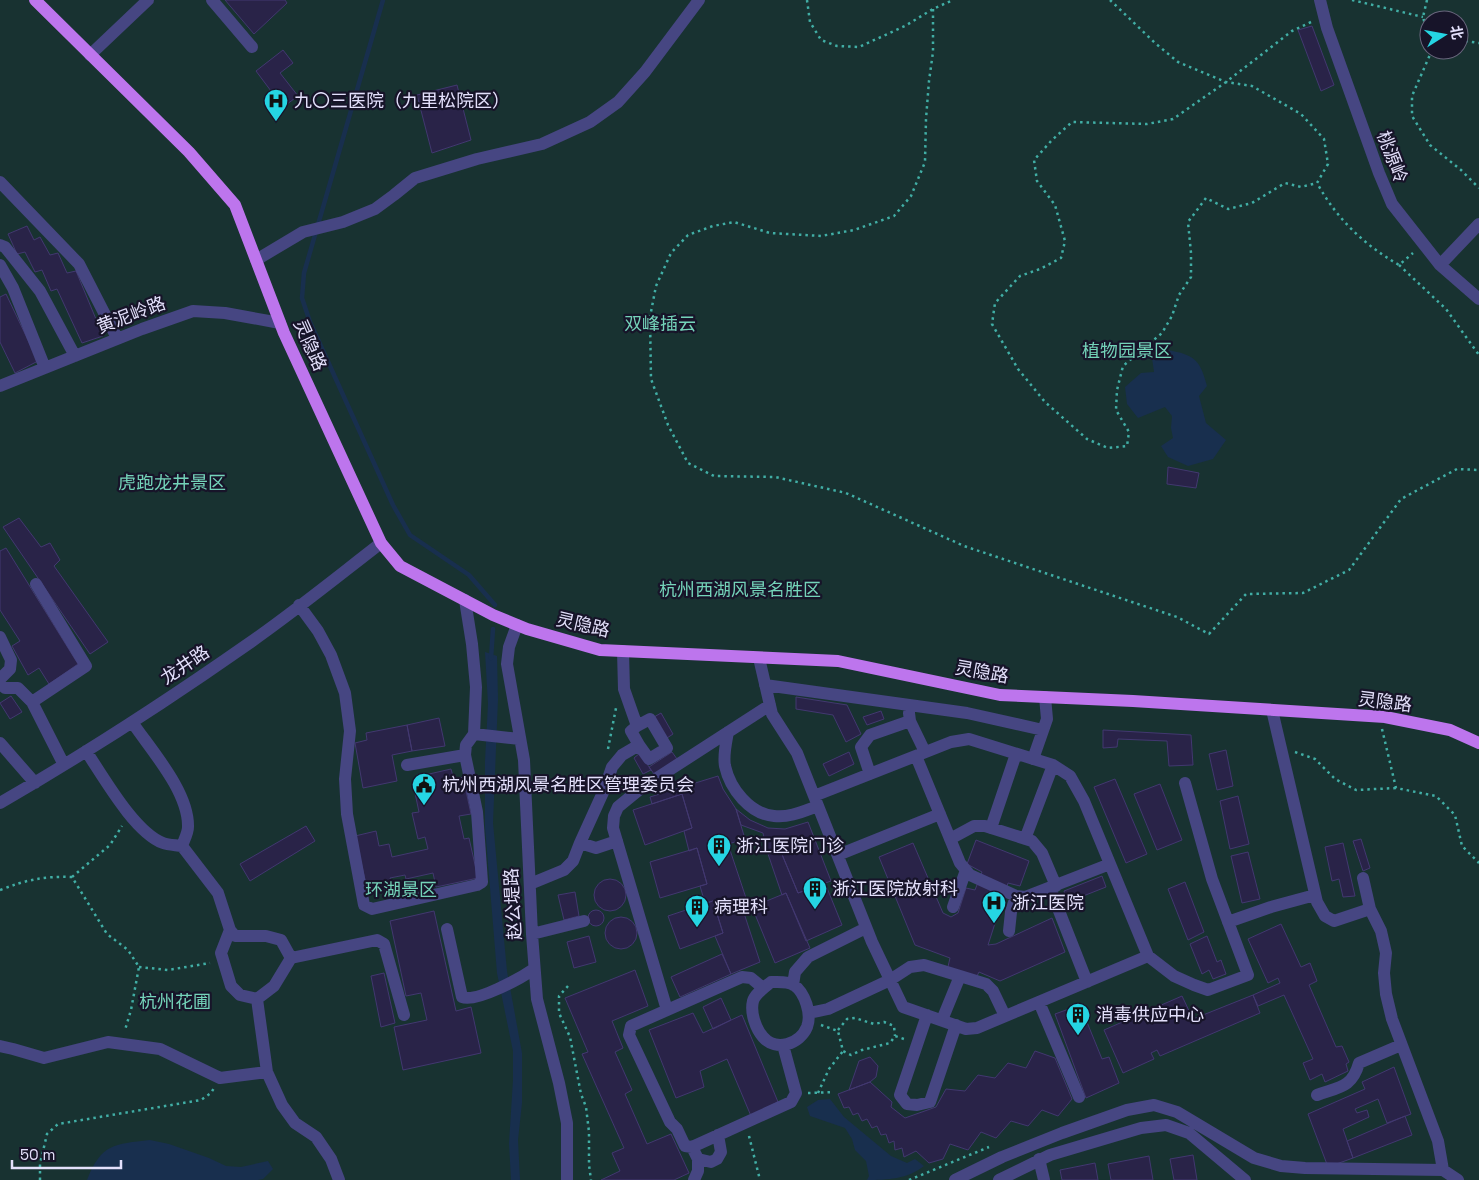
<svg xmlns="http://www.w3.org/2000/svg" width="1479" height="1180" font-family="'Space Grotesk','Noto Sans SC',sans-serif">
	<style>
		.green { fill: #183231; fill-rule: evenodd }
		.water { fill: #182f4e }
		.lines { fill: none; stroke-linecap: round; stroke-linejoin: round }
		.stream { stroke: #182f4e; stroke-width: 4.5 }
		.building { fill: #292348; stroke: #423870 }
		.path { stroke: #41aea5; stroke-width: 2.5; stroke-dasharray: 2.5 4; stroke-linecap: butt }
		.minor { stroke: #464682; stroke-width: 12 }
		.major { stroke: #bd75ed; stroke-width: 12 }
		.labels { text-anchor: middle; stroke-width: 4.5; stroke-linejoin: round; paint-order: stroke }
		.poi-label { font-size: 18px; fill: #e3e0fb; stroke: #171429; text-anchor: start }
		.street-label { font-size: 18px; fill: #e3e0fb; stroke: #171429 }
		.park-label { font-size: 18px; fill: #74d3b9; stroke: #171429 }
	</style>
	<rect width="100%" height="100%" fill="#171429"/>
	<path class="green" d="M0,0H1479V1180H0ZM1429,20H1459V50H1429Z"/>
	<path class="water" d="M1168,350C1194,355 1200,359 1207,386L1199,396L1206,423L1226,440L1213,459L1188,466L1168,457L1161,446L1173,438L1171,428L1172,416L1165,407L1138,418L1127,404L1125,387L1141,373L1154,372L1152,358Z
		M485,652L497,656L498,699L493,823L507,971L522,1053V1103L518,1140L520,1180H511L509,1143L513,1080V1051L497,973L485,827V761L488,704Z
		M830,1099L844,1117L891,1156L907,1163L915,1159L924,1166C908,1179 887,1180 867,1180L869,1176L866,1161L855,1150L852,1139L845,1128L810,1116L807,1107L818,1100Z
		M150,1140L169,1144L209,1158L226,1166L241,1167L268,1161L273,1169L263,1179L258,1180H87C101,1144 114,1144 150,1140Z"/>
	<g class="lines">
		<path class="stream" d="M383,0L304,273L302,298L310,322L393,505L410,535L469,575L495,605
			M491,658L493,629"/>
	</g>
	<path class="building" d="M225,0H285L287,3L254,34Z
		M1312,26L1334,85L1321,91L1298,30Z
		M283,50L293,63L280,73L298,96L283,107L256,71Z
		M457,85L471,140L432,153L417,95Z
		M27,226L34,240L40,237L50,255L58,253L67,273L76,271L103,336L82,343L57,289L51,291L42,270L35,272L25,252L17,254L8,234Z
		M6,294L38,361L15,373L0,342V297Z
		M1168,467L1199,473L1196,488L1167,484Z
		M19,518L41,547L50,543L60,560L54,566L108,642L90,654L3,527Z
		M6,548L78,664L49,684L39,668L28,675L12,646L20,641L0,610V551Z
		M11,696L22,712L10,719L0,703Z
		M796,697L847,705L861,734L846,742L833,715L796,709Z
		M881,711L884,719L867,725L863,717Z
		M661,713L673,734L667,738L654,717Z
		M439,718L445,746L412,751L407,725Z
		M407,725L412,751L392,755L397,781L363,788L355,743L367,740L366,733Z
		M1103,730L1191,735L1193,765L1169,766L1167,741L1118,739L1117,747L1103,748Z
		M1226,750L1233,786L1217,790L1209,754Z
		M672,752L677,759L654,774L649,767Z
		M849,752L854,764L829,776L823,764Z
		M640,753L651,770L643,774L634,758Z
		M451,769L454,780L463,777L471,814L459,816L464,839L469,838L478,878L436,887L433,873L406,879L405,875L390,878L392,888L368,893L355,836L376,831L379,846L389,844L392,857L428,849L425,837L418,839L412,813L419,812L415,793L419,792L416,777Z
		M718,776L723,789L736,809L745,839L728,844L746,898L740,901L760,962L731,974L715,936L723,933L713,901L705,903L700,886L707,884L697,848L689,851L684,831L692,828L682,794L652,804L650,797Z
		M1115,779L1147,854L1126,863L1094,787Z
		M1160,784L1182,840L1157,850L1134,794Z
		M682,794L692,828L645,845L633,810Z
		M1238,796L1249,844L1230,849L1220,801Z
		M736,809L750,820L768,828L785,829L808,822L831,881L798,893L781,852L768,854L763,833L741,825Z
		M306,826L315,841L250,881L240,864Z
		M1361,839L1370,868L1363,871L1353,841Z
		M976,840L1029,861L1020,886L1008,883L988,945L996,944L1052,918L1065,952L1000,981L979,972L975,980L947,971L950,958L915,945L879,857L913,843L943,913L951,917L958,913L966,888L975,890L982,872L967,864Z
		M1343,843L1355,896L1343,897L1339,879L1332,881L1325,847Z
		M697,848L707,884L660,898L650,862Z
		M781,852L798,893L825,883L842,925L806,941L786,893L782,895L768,854Z
		M1248,852L1260,899L1242,903L1231,856Z
		M1102,876L1106,887L1068,902L1064,891Z
		M594 895a16 16 0 1 1 32 0a16 16 0 1 1-32 0Z
		M1185,882L1204,932L1188,940L1168,889Z
		M575,892L579,916L564,920L558,895Z
		M786,893L810,948L775,963L752,907Z
		M713,901L723,933L680,949L668,916Z
		M588 918a8 8 0 1 1 16 0a8 8 0 1 1-16 0Z
		M434,911L456,1011L471,1007L481,1053L403,1070L394,1027L427,1020L421,993L406,996L390,921Z
		M605 933a16 16 0 1 1 32 0a16 16 0 1 1-32 0Z
		M1281,924L1301,967L1310,963L1317,981L1309,985L1336,1047L1342,1046L1349,1062L1346,1064L1348,1071L1325,1082L1322,1074L1310,1080L1303,1063L1313,1059L1284,995L1258,1006L1253,995L1280,983L1278,978L1268,983L1248,939Z
		M589,936L596,962L574,968L567,942Z
		M1207,936L1217,962L1221,960L1226,974L1213,979L1209,970L1202,974L1190,944Z
		M722,954L731,974L680,997L671,977Z
		M635,970L648,1006L612,1021L623,1048L615,1052L632,1090L625,1094L647,1144L671,1134L689,1173L674,1180H601L620,1171L612,1153L624,1148L582,1054L588,1052L565,998Z
		M384,973L395,1023L381,1027L371,976Z
		M1253,995L1260,1013L1160,1056L1157,1050L1151,1053L1154,1059L1123,1073L1104,1030L1182,996L1193,1019Z
		M721,998L731,1020L713,1029L703,1007Z
		M1080,1005L1102,1059L1109,1057L1119,1083L1086,1098L1055,1014Z
		M693,1013L703,1033L742,1015L778,1102L751,1116L727,1059L700,1071L704,1087L676,1098L649,1030Z
		M1035,1051L1055,1058L1072,1099L1058,1116L1042,1110L1028,1126L1011,1121L996,1138L981,1132L968,1150L950,1144L943,1159L929,1163L916,1151L904,1157L902,1148L895,1150L894,1141L889,1143L886,1134L881,1135L877,1126L872,1128L867,1119L862,1121L858,1113L853,1115L849,1107L844,1108L838,1094L870,1082L892,1102L891,1107L905,1118L936,1107L946,1089L965,1091L978,1075L995,1078L1008,1063L1026,1068Z
		M870,1057L878,1066L876,1077L870,1082L849,1090L859,1061Z
		M1394,1067L1411,1114L1387,1123L1378,1099L1355,1109L1357,1113L1367,1110L1369,1117L1343,1129L1353,1158L1328,1167L1308,1114L1365,1089L1362,1082Z
		M1405,1116L1412,1135L1353,1158L1347,1141Z
		M1193,1155L1197,1180H1174L1170,1159Z
		M1149,1156L1153,1180H1111L1108,1164Z
		M1095,1163L1098,1180H1062L1060,1170Z"/>
	<g class="lines">
		<path class="path" d="M807,0L810,22L821,40L837,46L859,47L905,26L933,9L953,0
			M1110,0L1155,43L1178,62L1226,82L1252,86L1301,114L1324,139L1328,164L1317,183C1337,219 1363,244 1399,265L1413,253
			M1352,0L1423,17
			M1427,0L1423,17L1429,39
			M933,9V52L929,81L926,119L925,162L911,196L894,216L854,230L821,236L770,233L734,222L713,226L688,235L671,253L656,286L650,317L651,379L668,425L688,463L714,476L775,477L846,493L964,546L1177,617L1209,634L1246,594L1303,593L1349,570L1401,499L1457,469L1479,470
			M1311,22L1292,31L1226,82L1173,119L1147,124L1072,122L1052,140L1034,160L1037,181L1055,205L1065,241L1061,258L1040,269L1020,276L995,303L992,324L1018,369L1045,402L1087,439L1108,448L1127,446L1129,432L1116,410L1117,390L1123,366L1162,333L1172,316L1179,295L1191,277V253L1188,222L1206,198L1228,209L1252,203L1285,183L1301,187L1317,183
			M1459,40L1479,43
			M1432,50L1412,96V116L1430,145L1461,170L1479,188
			M1399,265L1446,309L1479,355
			M1382,729L1396,788L1436,796L1455,815L1462,846L1479,863
			M608,749L616,708
			M1295,752L1315,759L1335,779L1356,790L1396,788
			M72,877L110,845L122,826
			M0,890C26,880 43,876 72,877L107,934L128,950L139,967L131,1010L125,1030
			M139,967L168,970L210,963
			M568,986L559,996V1013L570,1037L581,1094L586,1107L589,1132V1165L591,1180
			M821,1025L838,1031L843,1051L851,1055L862,1050L890,1043L895,1036L904,1039
			M838,1030L847,1019L855,1018L874,1024L884,1022L894,1026L895,1036
			M808,1093L834,1092
			M818,1093L829,1069L843,1051
			M749,1136L760,1180
			M40,1180V1164L47,1134L58,1124L201,1100L211,1093L214,1088
			M909,1180L989,1147"/>
		<path class="minor" d="M212,0L252,47
			M1320,0L1327,28L1379,173L1392,204L1440,265L1479,299
			M90,55L148,0
			M0,182L79,264L117,338
			M0,245L5,247L40,291L75,356
			M256,260L303,232L343,222L375,209L394,195L415,178L477,159L542,144L590,122L618,102L645,72L699,0
			M0,265L13,288L45,368
			M1440,265L1479,224
			M0,386L142,329L193,311L225,313L280,323
			M299,605L318,631L331,655L345,693L350,731L345,779L347,814L364,905L372,909L477,885L482,882L477,812L465,755
			M517,625L509,647L507,664L524,760L532,934L537,999L559,1083L567,1123V1180
			M0,637L11,660L10,669L0,679
			M759,658L772,714L797,753L872,942L903,1007L966,1029L977,1028L1148,956
			M0,683L5,688H18L32,702L64,765
			M765,685L967,713L1043,730
			M32,702L86,666L36,584
			M1272,710L1317,902L1325,916L1334,921L1370,909
			M909,713L910,721L925,752
			M132,722C151,750 189,792 188,827C188,833 184,840 182,846
			M637,726L650,719L667,748L649,759L639,745
			M728,732C726,743 723,755 725,766C730,789 750,814 774,816C789,818 804,811 818,806
			M474,734L520,739
			M0,743L35,783
			M86,751C103,776 134,832 163,843C168,845 176,845 182,846L218,893L230,930L221,953L231,986L240,995L257,999L267,1072L282,1105L295,1123L316,1137L331,1159L339,1180
			M916,756L960,863L970,875L1016,896L1025,897L1110,864
			M1033,759L1047,719L1045,697
			M407,765L465,755L466,745L474,734L476,687L472,644L465,600
			M870,774L861,747L870,735L910,721
			M814,796L951,742L969,739L1053,765L1070,776L1084,801L1148,956L1174,976L1194,985L1208,990L1248,975L1212,879L1185,783
			M0,803C85,754 168,700 248,644C294,612 337,577 381,543
			M991,828L1016,754
			M950,839L974,826H985L1032,841L1042,853L1056,886
			M1025,839L1053,765
			M580,843L605,788L612,767L622,755L639,745L631,731L637,726L624,689L623,651
			M838,855L940,814
			M1363,878L1370,909L1381,931L1386,953L1384,973L1386,994L1392,1019L1438,1141L1443,1170
			M530,884L564,870L573,861L580,843L596,848L617,841
			M1050,888L1087,982
			M953,907L966,870
			M1228,922L1271,907L1315,895
			M447,929L462,997C476,1003 521,978 534,969
			M230,930L235,936H266L281,940L291,958L274,986L257,999
			M1009,931L1011,912L1016,896
			M532,934L584,921
			M291,958L377,940L384,944L404,1015
			M771,982C778,982 788,981 794,985C805,993 812,1014 807,1027C800,1044 776,1052 763,1037C756,1029 750,1013 753,1001C755,994 765,987 771,982Z
			M793,985L795,972L808,957L866,928
			M763,988L751,978L742,977L631,1026L629,1035L670,1122L677,1129L685,1146L692,1147L791,1102L796,1093L783,1045
			M1039,1002L1079,1097
			M667,1010L613,828L614,816L618,807L640,789L770,705
			M809,1013L828,1009L890,980L910,967L924,965L986,984L993,991L1005,1016
			M927,1015L900,1095L907,1104L917,1105L930,1102L956,1025
			M942,1020L960,976
			M0,1046L13,1049L44,1058L108,1042L160,1049L220,1078L267,1072
			M1317,1095C1339,1087 1352,1088 1359,1063L1401,1045
			M692,1147L698,1159L711,1162L717,1159L721,1152L718,1135
			M1039,1159L1044,1180
			M694,1180L698,1171V1159
			M955,1180L1002,1157L1062,1133L1127,1110L1154,1105L1177,1112L1254,1158L1281,1166L1305,1168L1443,1170L1458,1180
			M999,1180L1050,1155L1141,1128L1166,1125L1189,1133L1245,1180"/>
		<path class="major" d="M35,0L189,152L235,205L284,333L381,543L400,566L493,615L527,629L600,650L838,661L1000,695L1133,701L1385,717L1450,730L1479,743"/>
	</g>
	<defs>
		<symbol id="hospital-pin" viewBox="-11 -11 22 30"><path d="M0 17L-7.5 6A9.5 9.5 0 1 1 7.5 6Z" fill="#25d5e3" stroke="#171429"/><path d="M-5-5h3v3.5h4V-5h3V5h-3V1.5h-4V5h-3Z" fill="#111"/></symbol>
		<symbol id="civic-pin" viewBox="-11 -11 22 30"><path d="M0 17L-7.5 6A9.5 9.5 0 1 1 7.5 6Z" fill="#25d5e3" stroke="#171429"/><path d="M-.6-6.5H3V-4.5H.6V-3L4-1V1h2V6H-6V1h2V-1L-.6-3ZM-1.2 2.5V6h2.4V2.5Z" fill="#111"/></symbol>
		<symbol id="building-pin" viewBox="-11 -11 22 30"><path d="M0 17L-7.5 6A9.5 9.5 0 1 1 7.5 6Z" fill="#25d5e3" stroke="#171429"/><path d="M-4-6H4V6H1V3H-1V6H-4ZM-2.5-4.3h1.7v1.8h-1.7ZM.8-4.3h1.7v1.8H.8ZM-2.5-1h1.7V.8h-1.7ZM.8-1h1.7V.8H.8Z" fill="#111"/></symbol>
	</defs>
	<g fill-rule="evenodd">
		<use href="#hospital-pin" x="262" y="87" width="28" height="38"/>
		<use href="#civic-pin" x="410" y="771" width="28" height="38"/>
		<use href="#building-pin" x="705" y="832" width="28" height="38"/>
		<use href="#building-pin" x="801" y="875" width="28" height="38"/>
		<use href="#hospital-pin" x="980" y="889" width="28" height="38"/>
		<use href="#building-pin" x="683" y="893" width="28" height="38"/>
		<use href="#building-pin" x="1064" y="1001" width="28" height="38"/>
	</g>
	<g class="labels">
		<g class="poi-label">
			<text x="294" y="107">九〇三医院（九里松院区）</text>
			<text x="442" y="791">杭州西湖风景名胜区管理委员会</text>
			<text x="736" y="852">浙江医院门诊</text>
			<text x="832" y="895">浙江医院放射科</text>
			<text x="1012" y="909">浙江医院</text>
			<text x="714" y="913">病理科</text>
			<text x="1096" y="1021">消毒供应中心</text>
		</g>
		<g class="street-label">
			<text transform="translate(1392 157) rotate(69)" y="6">桃源岭</text>
			<text transform="translate(131 315) rotate(-21)" y="6">黄泥岭路</text>
			<text transform="translate(310 345) rotate(66)" y="6">灵隐路</text>
			<text transform="translate(583 625) rotate(13)" y="6">灵隐路</text>
			<text transform="translate(185 665) rotate(-34)" y="6">龙井路</text>
			<text transform="translate(982 672) rotate(10)" y="6">灵隐路</text>
			<text transform="translate(1385 702) rotate(7)" y="6">灵隐路</text>
			<text transform="translate(513 904) rotate(-93)" y="6">赵公堤路</text>
		</g>
		<g class="park-label">
			<text x="660" y="330">双峰插云</text>
			<text x="1127" y="357">植物园景区</text>
			<text x="172" y="489">虎跑龙井景区</text>
			<text x="740" y="596">杭州西湖风景名胜区</text>
			<text x="401" y="896">环湖景区</text>
			<text x="175" y="1008">杭州花圃</text>
		</g>
	</g>
	<g transform="translate(1444 35) rotate(79)"><circle r="24" fill="#171429" stroke="#69667d"/>
	<path d="M0-4L9 19L0 12L-9 19Z" fill="#25d5e3"/>
	<text y="-8" font-size="14" font-weight="bold" text-anchor="middle" fill="#e3e0fb">北</text>
	</g>
	<path d="M12 1160v8h109v-8" fill="none" stroke="#e3e0fb" stroke-width="2.5"/>
	<text x="20" y="1160" font-size="15" fill="#e3e0fb" stroke="#171429" stroke-width="4" paint-order="stroke">50 m</text>
</svg>
